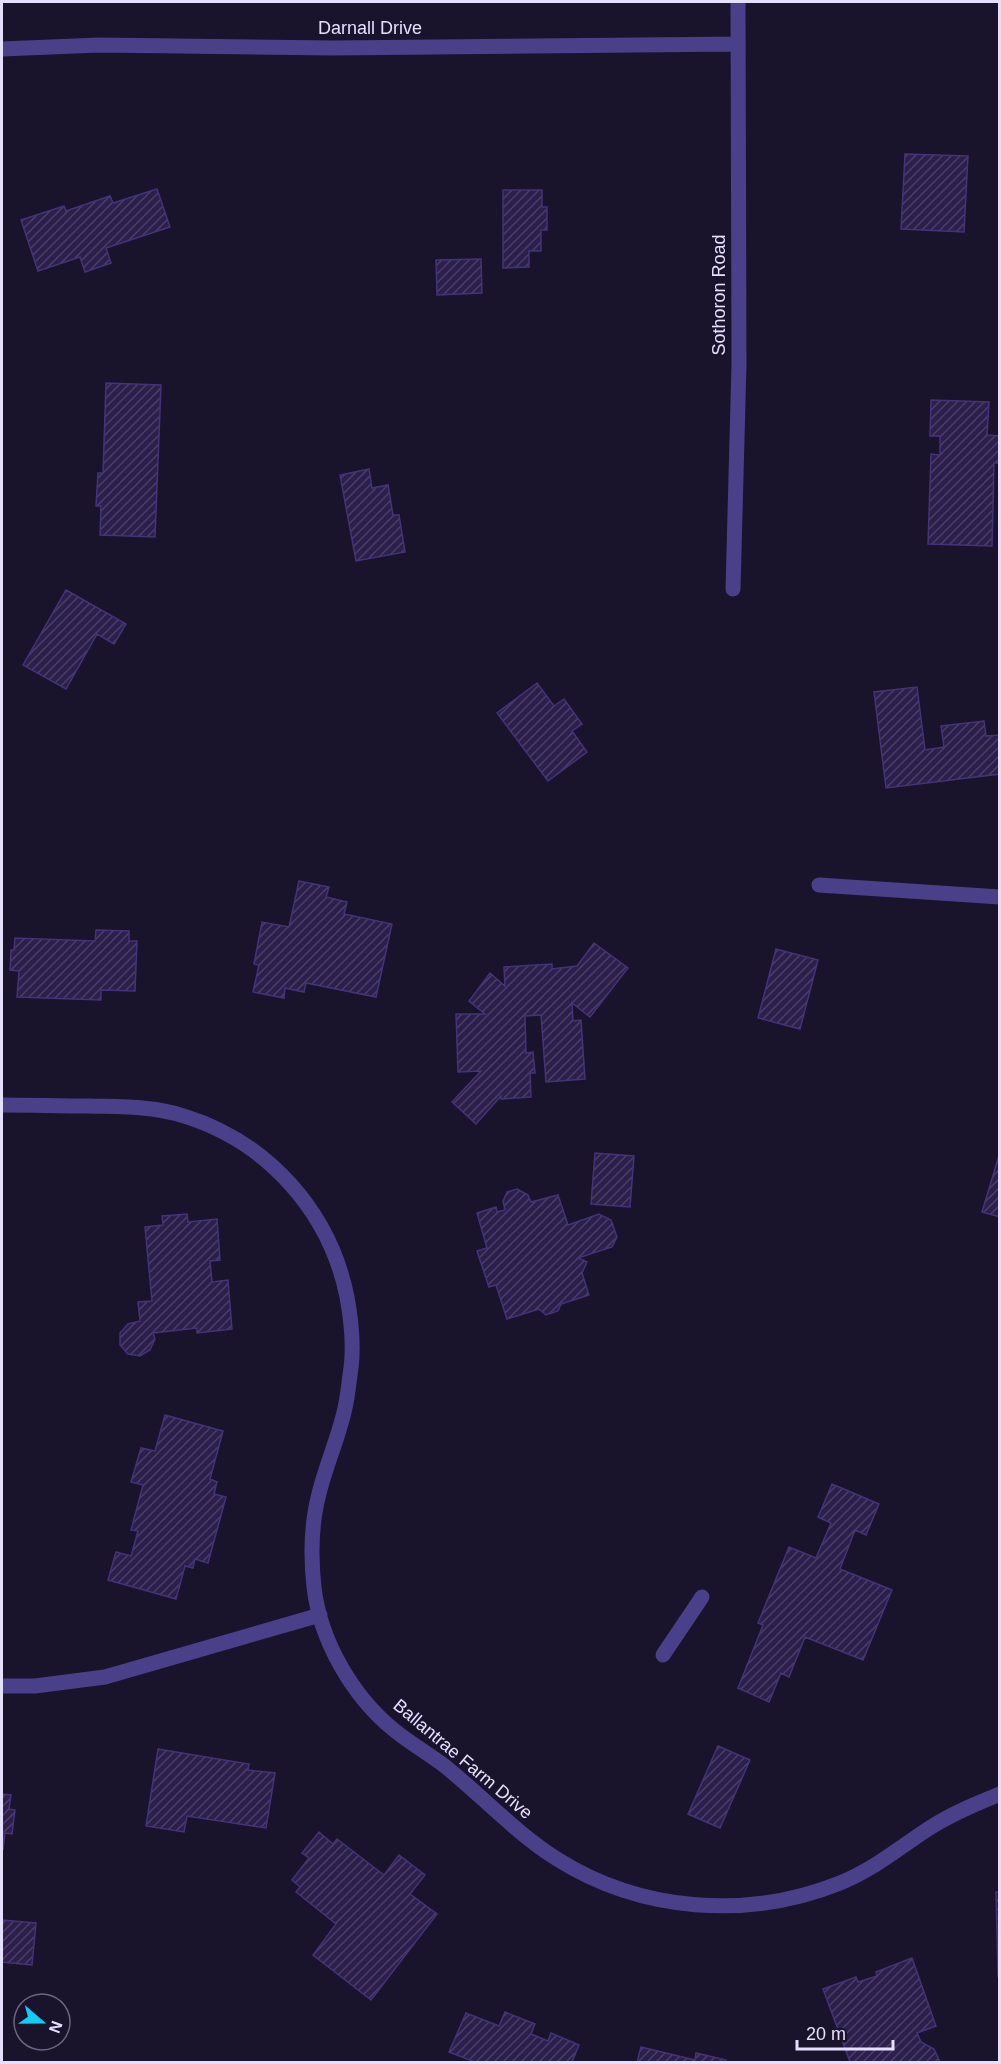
<svg xmlns="http://www.w3.org/2000/svg" width="1001" height="2064" font-family="Helvetica,sans-serif">
	<style>
		.building { fill: url(#building-hatch); stroke: #463278; stroke-width: 1.5 }
		.lines { fill: none; stroke-linecap: round; stroke-linejoin: round }
		.lane { stroke: #494089; stroke-width: 15 }
		.street { stroke: #494089; stroke-width: 15 }
		.labels { text-anchor: middle; stroke-width: 4.5; stroke-linejoin: round; paint-order: stroke }
		.street-label { font-size: 18px; fill: #e5dffe; stroke: #19132c }
	</style>
	<defs>
		<pattern id="building-hatch" width="6" height="6" patternUnits="userSpaceOnUse" patternTransform="scale(1.5)"><rect width="6" height="6" fill="#2c1f4c"/><path d="M-1 1l2-2M0 6l6-6M5 7l2-2" fill="none" stroke="#4a3f67"/></pattern>
	</defs>
	<rect width="100%" height="100%" fill="#19132c"/>
	<path class="building" d="M905,154L968,156L964,232L901,229Z
		M157,189L170,227L106,248L111,263L85,272L80,257L38,271L21,220L64,206L66,211L110,196L113,203Z
		M503,190H542V207H547V230H541V251H529V267L503,268Z
		M481,259L482,293L437,295L436,260Z
		M106,383L161,385L155,537L100,535L101,506H96L98,473H103Z
		M931,400L989,402L987,435L1000,436V463H994L992,546L928,544L931,454L940,455V436H930Z
		M369,469L372,488L388,485L393,515H399L405,552L356,561L340,475Z
		M66,590L126,624L114,644L97,634L66,689L23,665Z
		M537,683L554,706L564,699L582,724L572,731L587,752L548,781L497,713Z
		M917,687L925,750L944,747L941,726L984,721L986,736L1000,735V774L886,788L874,692Z
		M299,881L329,887L326,897L347,902L344,914L392,924L376,997L306,983L304,992L285,988L284,998L253,992L259,965L254,964L262,922L289,927Z
		M96,930L129,931V941H137L135,991L101,990V1000L17,997L19,971L10,970L11,950H14L15,938L95,941Z
		M594,943L628,968L590,1017L572,1003L573,1021L581,1020L585,1079L546,1082L541,1015L525,1016L526,1053L533,1052L535,1073H530L531,1097L501,1099V1096L476,1124L452,1102L481,1071L458,1072L456,1014H485L469,1001L490,973L505,986L504,967L552,964V969L577,966Z
		M776,949L818,960L800,1029L758,1018Z
		M1000,1152V1217L982,1212Z
		M595,1153L634,1156L630,1207L591,1204Z
		M517,1189L528,1195L531,1202L558,1195L568,1225L599,1214L611,1220L617,1237L612,1247L578,1258L587,1262L582,1273L589,1295L561,1304L558,1311L546,1315L539,1309L507,1319L496,1285L489,1287L477,1251L487,1248L477,1213L496,1207L497,1212L505,1210L503,1201L507,1192Z
		M187,1214L188,1222L217,1219L220,1260L210,1261L212,1282L228,1280L232,1329L197,1333V1328L153,1333L155,1339L150,1350L140,1356L128,1354L120,1345V1333L128,1324L140,1321L138,1302L152,1301L145,1227L163,1225L162,1216Z
		M165,1415L223,1431L210,1479L217,1482L214,1494L226,1497L208,1563L195,1559L193,1568L185,1566L176,1599L108,1580L116,1552L131,1556L138,1531L131,1530L143,1485L131,1482L141,1448L155,1451Z
		M832,1484L879,1504L866,1535L855,1530L840,1569L892,1590L863,1660L805,1637L789,1677L781,1673L769,1702L738,1688L763,1625L758,1623L789,1547L816,1558L831,1523L818,1517Z
		M718,1746L750,1760L720,1828L688,1814Z
		M158,1749L249,1764L248,1770L275,1773L266,1828L187,1816L184,1832L146,1826Z
		M2,1794L11,1795L9,1809L15,1810L12,1834L5,1833L3,1850Z
		M319,1832L333,1844L337,1839L384,1875L399,1855L425,1875L410,1894L437,1914L371,2000L313,1955L336,1924L296,1892L300,1887L292,1880L309,1858L302,1853Z
		M996,1892H1000V1976H998Z
		M2,1920L36,1923L32,1965L2,1962Z
		M912,1958L936,2026L917,2033L921,2042L934,2049L940,2062H850L823,1989L856,1977L858,1982L877,1976L876,1972Z
		M505,2012L535,2024L531,2034L548,2041L551,2033L579,2045L572,2062H475L449,2052L466,2013L499,2026Z
		M641,2047L695,2060L696,2053L726,2060L725,2062H637Z"/>
	<g class="lines">
		<path class="lane" d="M663,1655L702,1597"/>
		<path class="street" d="M2,49L99,45L333,48L738,44
			M733,589L739,364L738,2
			M819,885L1000,897
			M2,1105C31,1105 60,1106 89,1106C121,1107 154,1106 184,1116C268,1142 330,1212 347,1297C351,1319 354,1345 351,1368C349,1381 348,1395 345,1408C338,1441 322,1473 316,1507C311,1533 311,1560 314,1587C320,1640 352,1696 394,1730C410,1743 429,1754 446,1767C483,1797 516,1833 557,1859C641,1912 748,1920 840,1883C873,1870 899,1848 928,1829C951,1814 975,1804 1000,1794
			M2,1686H35L105,1677L320,1615"/>
	</g>
	<g class="labels">
		<g class="street-label">
			<text x="370" y="34">Darnall Drive</text>
			<text transform="translate(719 295) rotate(-90)" y="6">Sothoron Road</text>
			<text transform="translate(463 1759) rotate(40)" y="6">Ballantrae Farm Drive</text>
		</g>
	</g>
	<rect width="1001" height="2064" fill="none" stroke="#e5dffe" stroke-width="6"/>
	<g transform="translate(42 2022) rotate(110)"><circle r="28" fill="#19132c" stroke="#6b6580" stroke-width="1.5"/>
	<path d="M0-4.5L10 22L0 15L-10 22Z" fill="#12ccf7"/>
	<text y="-9" font-size="16" font-weight="bold" text-anchor="middle" fill="#e5dffe">N</text>
	</g>
	<path d="M797 2040v9h96v-9" fill="none" stroke="#e5dffe" stroke-width="3"/>
	<text x="806" y="2040" font-size="18" fill="#e5dffe" stroke="#19132c" stroke-width="4.5" paint-order="stroke">20 m</text>
</svg>
